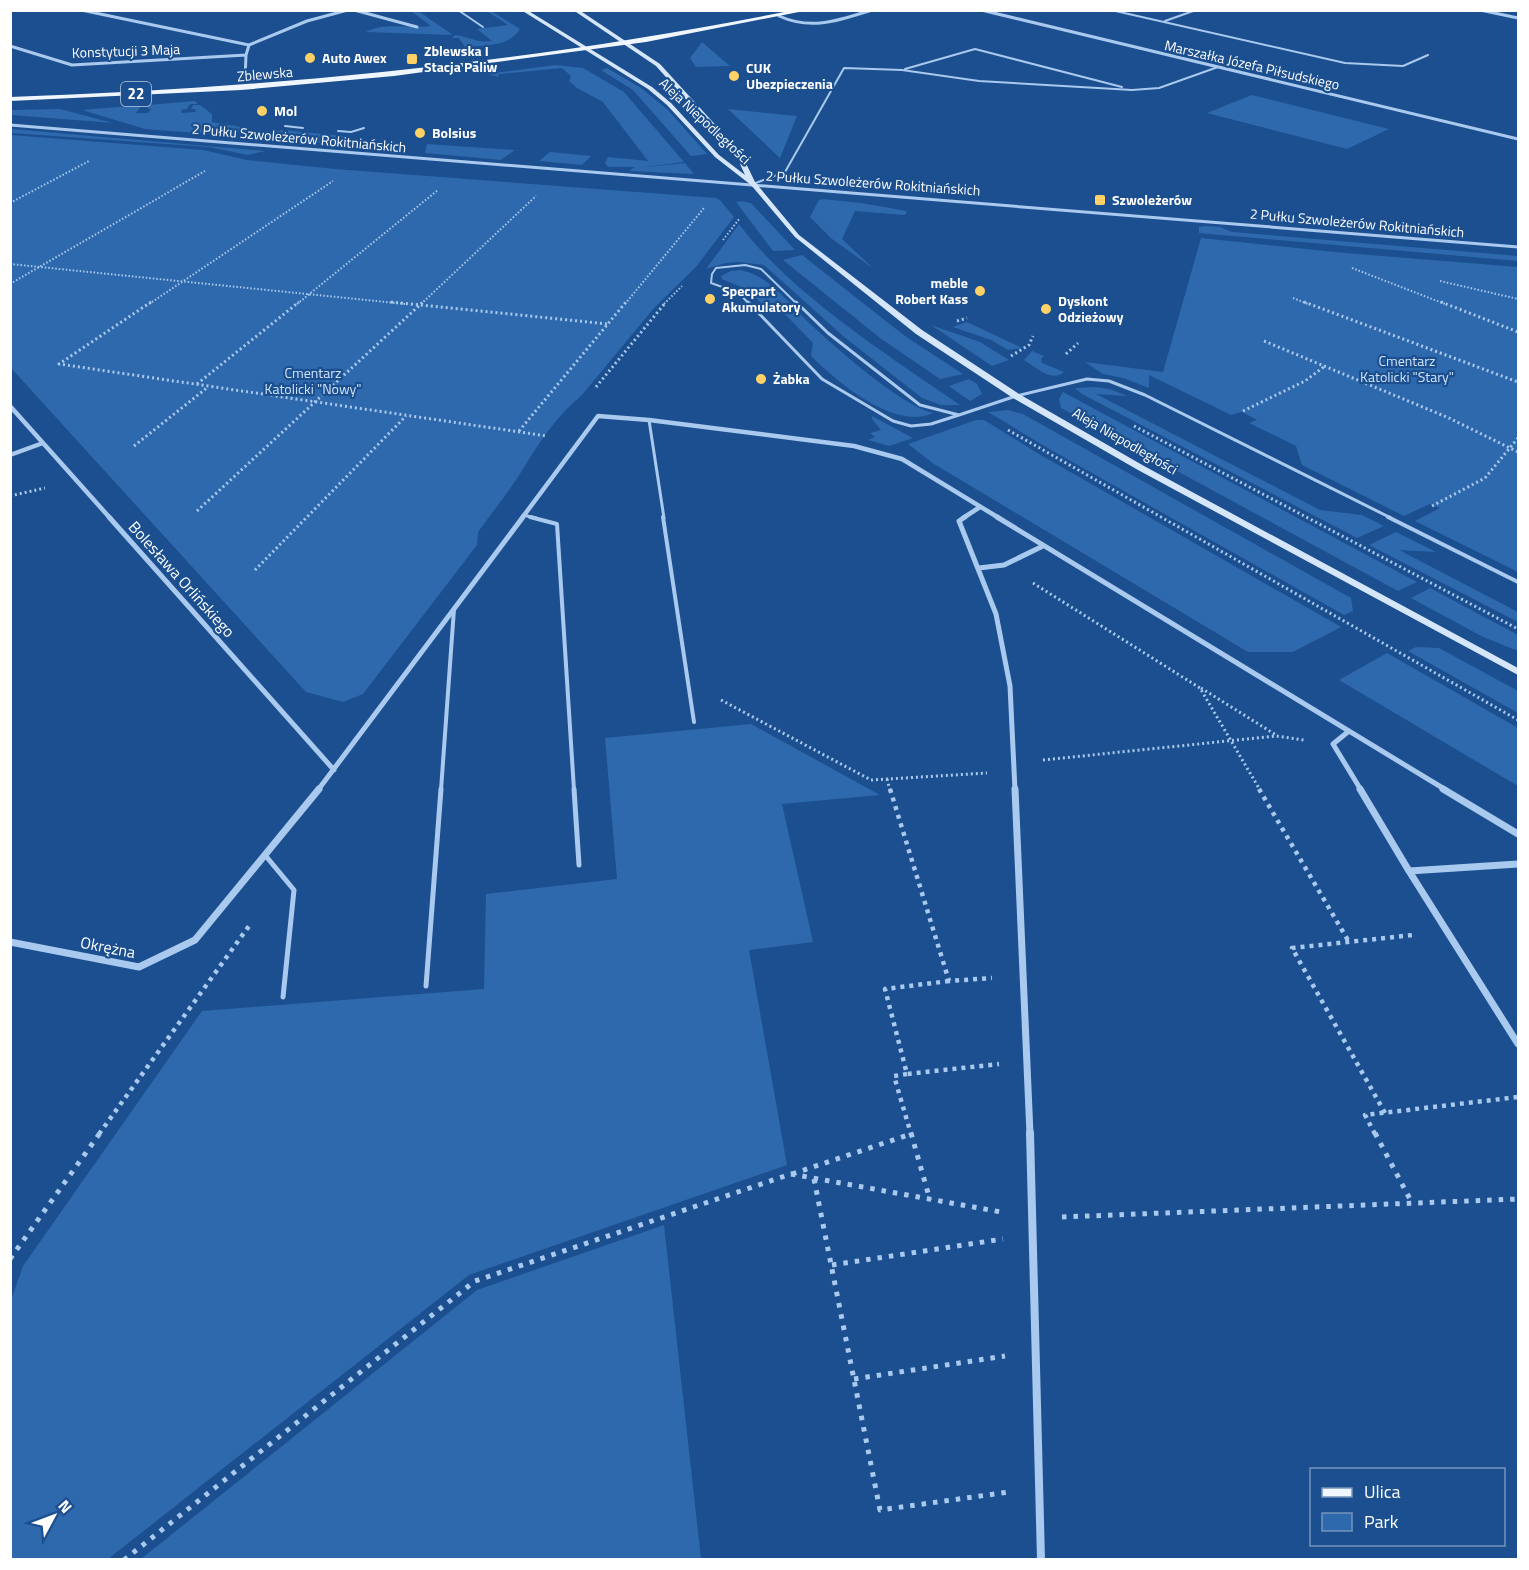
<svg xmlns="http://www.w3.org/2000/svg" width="1529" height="1570" font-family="'Titillium Web',sans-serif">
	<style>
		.green { fill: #2e69ad }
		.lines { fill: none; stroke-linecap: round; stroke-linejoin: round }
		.path-far3 { stroke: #a9c9ee; stroke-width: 2; stroke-dasharray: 1.5 2; stroke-linecap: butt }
		.path-far2 { stroke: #a9c9ee; stroke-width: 3; stroke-dasharray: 2 3; stroke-linecap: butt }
		.path-far1 { stroke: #a9c9ee; stroke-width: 4.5; stroke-dasharray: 4 5; stroke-linecap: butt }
		.path { stroke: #a9c9ee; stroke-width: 5; stroke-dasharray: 4.5 7; stroke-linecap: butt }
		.lane-far3 { stroke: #a9c9ee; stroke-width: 2 }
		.lane-far2 { stroke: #a9c9ee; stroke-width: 3 }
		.lane-far1 { stroke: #a9c9ee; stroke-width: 4 }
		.lane { stroke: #a9c9ee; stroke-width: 5 }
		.street-far4 { stroke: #a9c9ee; stroke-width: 3 }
		.street-far3 { stroke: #a9c9ee; stroke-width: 4.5 }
		.street-far2 { stroke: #a9c9ee; stroke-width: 5 }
		.street-far1 { stroke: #a9c9ee; stroke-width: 7 }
		.street { stroke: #a9c9ee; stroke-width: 8 }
		.secondary { fill: #d6e6fa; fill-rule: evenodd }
		.primary { fill: #f0f6ff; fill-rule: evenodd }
		.poi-dot { fill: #ffd166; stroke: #1b4f8f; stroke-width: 2 }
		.labels { text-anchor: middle; stroke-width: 4.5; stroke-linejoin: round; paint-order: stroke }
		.far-street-label { font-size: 14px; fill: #fff; stroke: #1b4f8f }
		.far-poi-label { font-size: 14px; font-weight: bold; fill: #fff; stroke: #1b4f8f; text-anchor: start }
		.far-park-label { font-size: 14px; fill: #cfe3fa; stroke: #1b4f8f }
		.shield { fill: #1b4f8f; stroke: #bbcadd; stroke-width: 1.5 }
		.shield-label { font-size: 15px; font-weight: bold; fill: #fff }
		.street-label { font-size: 16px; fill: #fff; stroke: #1b4f8f }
	</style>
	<rect width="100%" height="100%" fill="#1b4f8f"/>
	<path class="green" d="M417,10L453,35L366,32C384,22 411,29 431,26L411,11Z
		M487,11H491L520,29C509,47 486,45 465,47L459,38H452L455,35C470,37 476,43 492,41L477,29L508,25Z
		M702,42L730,66L696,67L690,58Z
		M556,65L583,68L624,92L684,162L637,168L685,163L694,174L629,171L635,167H608L605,163L608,157L648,161L603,102L577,88L569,81L571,76L562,68L499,74L498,77L488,74Z
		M607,68L641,88L668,110L707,154L691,156L633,90L601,70Z
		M1252,95L1389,129L1347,149L1207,113Z
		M195,101L198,104H190L187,109L181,110L182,113L196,112L195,109H191L193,105H200L212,114V122L241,127L243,130L232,136L145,129L82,110L142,105L136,113H148L151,109L147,108L148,105Z
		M60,109L113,123L11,115V110Z
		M728,109L797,116L780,158Z
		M11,129L265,151L248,155L209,147L11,133Z
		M283,130L343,136L350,141L379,144L377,148L264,138L268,134Z
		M11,135L203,150L247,160L335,169L716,198L720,200L734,217L696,267L654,308L582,395C558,415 542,438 526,464C512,488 494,510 478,532L477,545L363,694L343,702L306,692L11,368Z
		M427,144L515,150L501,160L425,153Z
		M550,152L591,156L582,165L539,161Z
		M823,199L861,203L907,211L905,215L855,211L842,239L874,269L832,239L810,217L819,200Z
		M742,201L751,203L795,250L773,251L736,202Z
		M739,224C791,294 888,355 960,405H941L922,398L843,336L764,265L739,262L726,263L706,269Z
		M1204,226L1220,227L1232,232L1518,256V261L1199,233V227Z
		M1201,238L1345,253L1518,267V572L1415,521L1440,508L1430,504L1404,516L1302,465L1296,446L1249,423L1257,420L1242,412L1231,415L1149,375V388L1123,378L1103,374L1085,362L1163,372Z
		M802,255L905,336L963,374L940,379L880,338L783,260Z
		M740,270C767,274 789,303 808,322C835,347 900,405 933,413C895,431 837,382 811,356L813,343L780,309L764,306L748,290L722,279L721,276L731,271Z
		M967,322L1022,348L1008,350L991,340L953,327Z
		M931,325L980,342L1009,360L992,366Z
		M1032,351L1044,356L1041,359L1042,363L1064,372C1051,383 1036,367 1024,360Z
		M969,379L977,384L982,394L970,401L949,386Z
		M1095,387L1109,389L1128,396L1096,394L1320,510L1362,515L1384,526L1357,538L1082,394L1075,388Z
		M1063,392L1417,582L1398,591L1061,408L1059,399Z
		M1008,410L1023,414L1351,598L1353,611L1344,615L1051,450L988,412Z
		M872,416L913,438L889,446L868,440L875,437L870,433L881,430L872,419Z
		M976,420H984L1039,454L1341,627L1293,652H1248L934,464L908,444Z
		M1396,532L1436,552L1399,550L1518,612V622L1369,545Z
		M1430,588L1518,635V651L1483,637L1411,598Z
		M1416,647L1439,648L1518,691V713L1408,651Z
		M1387,653L1518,728V786L1339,680Z
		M751,724L880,795L782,804L813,942L749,950L787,1165L469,1275L108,1559H11V1300L23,1266L202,1011L484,989L486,894L617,879L605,738Z
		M664,1225L701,1559H141L477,1290Z"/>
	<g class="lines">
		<path class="path-far3" d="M10,203L89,161
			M723,240L740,218
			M10,264L406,304
			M1352,268L1445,304
			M1440,281L1518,299
			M10,284L205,171
			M1293,298L1308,304
			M149,304L333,181
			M297,304L438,190
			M421,304L536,196
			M625,304L704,208
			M664,304L682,286"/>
		<path class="path-far2" d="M151,302L59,364L547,436
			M391,302L608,324
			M1304,302L1518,382
			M1441,302L1518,332
			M957,321L967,318
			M1264,341L1449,418L1518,452
			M1066,354L1078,343
			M1011,356L1029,345L1033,336
			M197,384L299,302
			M596,387L666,302
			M1243,411L1305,381L1325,366
			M1134,426L1518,629
			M1008,430L1518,720
			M519,431L626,302
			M134,446L208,387
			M10,496L45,488
			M1432,506L1485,478L1518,438
			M197,511L423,302
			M255,570L406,416
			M1033,583L1200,688L1260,790
			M1201,688L1276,735
			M721,700L871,780L987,773
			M1043,760L1276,736L1304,740
			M887,779L890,790"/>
		<path class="path-far1" d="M890,789L949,981L992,978
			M1259,789L1349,942
			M949,981L885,989L907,1074L999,1064
			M907,1074L894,1076L911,1134
			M1385,1113L1292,948L1413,935
			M99,1134L249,926
			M1375,1134L1365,1115L1518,1097"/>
		<path class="path" d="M911,1133L930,1200
			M1375,1133L1411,1201
			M792,1174L911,1134
			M814,1179L880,1510L1009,1492
			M1062,1217L1518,1199
			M10,1259L100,1133
			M832,1265L1003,1239
			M854,1379L1005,1356
			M124,1560L475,1281L791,1174L1001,1212"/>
		<path class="lane-far3" d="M458,10L483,27
			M1111,10L1345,63L1403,66L1428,55
			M1165,21L1196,10
			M905,69L975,49L1122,87
			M285,126L303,128
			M338,131L351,132L364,128
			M753,184L785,172L844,68L902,70L979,81L1132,90L1159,88L1218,67
			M749,304L739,293L711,283L712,274L716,268L745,265L761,269L797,304"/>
		<path class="lane-far2" d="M748,302L822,379L893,421L911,426L931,424L959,415
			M796,302L828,333L920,405L959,415
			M959,415L1016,396L1087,379L1109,381L1145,395L1391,518
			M649,420L664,518
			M523,515L536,518"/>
		<path class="lane-far1" d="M530,517L557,524L574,790
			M663,517L694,722
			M1388,517L1518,582
			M441,790L454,609"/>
		<path class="lane" d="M574,789L579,865
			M265,855L294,890L283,997
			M426,986L441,789"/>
		<path class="street-far4" d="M81,10L249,45
			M354,10L417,27
			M981,10L1518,139
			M1480,10L1518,18
			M779,16C812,31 840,20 872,10
			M10,46L72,65L246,55
			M245,79L246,55L249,45L307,21L348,10
			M10,125L1518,247"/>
		<path class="street-far3" d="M10,406L110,518
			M10,455L43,443
			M522,518L598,416L649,420L854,446L902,459L999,518
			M963,518L980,507"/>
		<path class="street-far2" d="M109,517L334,770
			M965,517L959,521L996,614L1010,686L1015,790
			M997,517L1446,790
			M979,568L1004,565L1043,546
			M1349,731L1333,744L1361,790
			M318,790L523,517"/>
		<path class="street-far1" d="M1015,789L1030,1134
			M1360,789L1409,871
			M1443,789L1518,834
			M1518,864L1409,871L1518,1044
			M10,942L139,967L195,940L319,789"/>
		<path class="street" d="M1030,1133L1041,1560"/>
		<path class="secondary" d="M521,10H527L652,87L671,103L719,155L745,175L736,155L656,66L573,10H579L660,64L741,153L755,182L799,235L922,330L1019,394L1144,466L1518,668V675L1138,470L1013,398L916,334L795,237L751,185L715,157L667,105L648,89Z"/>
		<path class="primary" d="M794,10H809L646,42L394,76L241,90L10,101V97C274,88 535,62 794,10Z"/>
	</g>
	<g class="poi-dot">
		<circle cx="310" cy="58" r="6"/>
		<rect x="406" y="53" width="12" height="12" rx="3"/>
		<circle cx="734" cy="76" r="6"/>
		<circle cx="262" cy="111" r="6"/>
		<circle cx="420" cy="133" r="6"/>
		<rect x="1094" y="194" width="12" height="12" rx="3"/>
		<circle cx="980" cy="291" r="6"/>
		<circle cx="710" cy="299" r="6"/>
		<circle cx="1046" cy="309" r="6"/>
		<circle cx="761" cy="379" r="6"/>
	</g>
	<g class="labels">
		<g class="far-street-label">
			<text transform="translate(126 51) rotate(-2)" y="5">Konstytucji 3 Maja</text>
			<text transform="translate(1252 65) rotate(13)" y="5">Marszałka Józefa Piłsudskiego</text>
			<text transform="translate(265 74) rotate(-5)" y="5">Zblewska</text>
			<text transform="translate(705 121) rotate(43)" y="5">Aleja Niepodległości</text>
			<text transform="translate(299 138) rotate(5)" y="5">2 Pułku Szwoleżerów Rokitniańskich</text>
			<text transform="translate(873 183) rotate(4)" y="5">2 Pułku Szwoleżerów Rokitniańskich</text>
			<text transform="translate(1357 223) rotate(5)" y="5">2 Pułku Szwoleżerów Rokitniańskich</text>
			<text transform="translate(1125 441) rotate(30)" y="5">Aleja Niepodległości</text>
		</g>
		<g class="far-poi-label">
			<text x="424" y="56">Zblewska I<tspan x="424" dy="16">Stacja Paliw</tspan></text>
			<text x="322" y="63">Auto Awex</text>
			<text x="746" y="73">CUK<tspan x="746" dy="16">Ubezpieczenia</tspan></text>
			<text x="274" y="116">Mol</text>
			<text x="432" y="138">Bolsius</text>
			<text x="1112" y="205">Szwoleżerów</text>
			<text x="968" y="288" text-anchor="end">meble<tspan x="968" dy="16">Robert Kass</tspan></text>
			<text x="722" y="296">Specpart<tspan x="722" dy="16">Akumulatory</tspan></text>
			<text x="1058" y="306">Dyskont<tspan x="1058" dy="16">Odzieżowy</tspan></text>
			<text x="773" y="384">Żabka</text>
		</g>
		<g class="far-park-label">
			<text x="1407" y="366">Cmentarz<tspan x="1407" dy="16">Katolicki "Stary"</tspan></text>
			<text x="313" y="378">Cmentarz<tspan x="313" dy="16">Katolicki "Nowy"</tspan></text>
		</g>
		<rect class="shield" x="121" y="82" width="30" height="24" rx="4.5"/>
		<g class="shield-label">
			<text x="136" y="99">22</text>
		</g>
		<g class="street-label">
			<text transform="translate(182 579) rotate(48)" y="6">Bolesława Orlińskiego</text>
			<text transform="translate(108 947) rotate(11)" y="6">Okrężna</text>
		</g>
	</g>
	<rect width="1529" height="1570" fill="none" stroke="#ffffff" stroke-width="24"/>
	<rect x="1310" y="1468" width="195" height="78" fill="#1b4f8f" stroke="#7695bc" stroke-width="1.5"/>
	<rect x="1322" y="1488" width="30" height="9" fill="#f0f6ff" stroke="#7695bc" stroke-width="1.5"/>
	<text x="1364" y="1498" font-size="18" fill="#ffffff">Ulica</text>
	<rect x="1322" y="1513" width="30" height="18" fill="#2e69ad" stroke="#7695bc" stroke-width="1.5"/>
	<text x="1364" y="1528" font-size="18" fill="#ffffff">Park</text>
	<g transform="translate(54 1516) rotate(49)" stroke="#1b4f8f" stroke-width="4.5" paint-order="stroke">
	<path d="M0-4.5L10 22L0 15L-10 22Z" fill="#ffffff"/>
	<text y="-9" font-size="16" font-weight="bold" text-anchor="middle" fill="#ffffff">N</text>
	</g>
</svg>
